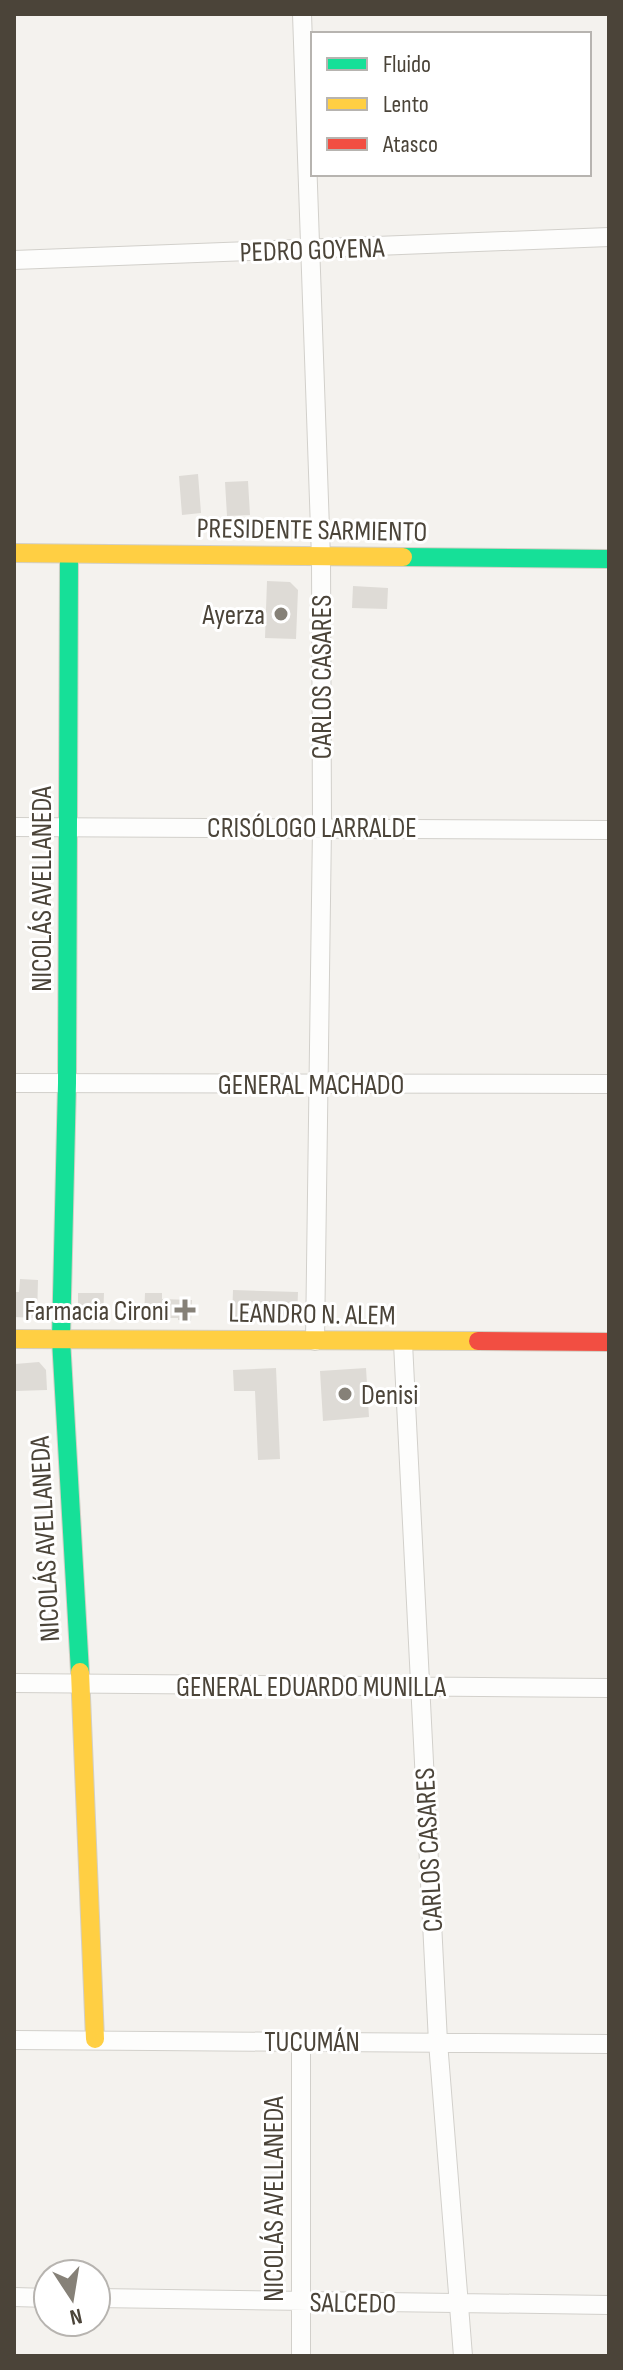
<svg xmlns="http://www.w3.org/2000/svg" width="623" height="2370" font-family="'Sofia Sans Condensed',sans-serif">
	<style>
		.building { fill: #dedbd6 }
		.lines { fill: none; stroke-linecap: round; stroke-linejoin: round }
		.street-casing { stroke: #d2d0cb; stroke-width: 20 }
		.fast-casing { stroke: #d3cfc5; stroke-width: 20 }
		.slow-casing { stroke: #d3cfc5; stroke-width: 20 }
		.jam-casing { stroke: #d3cfc5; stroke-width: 20 }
		.street { stroke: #fdfdfc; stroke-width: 18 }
		.fast { stroke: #16e098; stroke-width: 18 }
		.slow { stroke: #ffcf43; stroke-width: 18 }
		.jam { stroke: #f24e42; stroke-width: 18 }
		.poi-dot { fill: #868178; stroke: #fff; stroke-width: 3 }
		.labels { text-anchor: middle; stroke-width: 6; stroke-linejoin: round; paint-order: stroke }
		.street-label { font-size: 28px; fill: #4b4439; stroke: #fff }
		.poi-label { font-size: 28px; fill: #4b4439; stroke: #fff; text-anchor: end }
	</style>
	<rect width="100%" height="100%" fill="#f4f2ee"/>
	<path class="building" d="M198,474L201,513L182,515L179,476Z
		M248,481L250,515L227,516L225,482Z
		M267,581L290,582L298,590L296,639L265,638Z
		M353,586L388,588L387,609L352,608Z
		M20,1279L38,1280L37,1318L14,1317V1292H19Z
		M233,1290L298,1292L297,1318L291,1322L232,1320Z
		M78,1293H104L103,1320H84L78,1313Z
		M145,1293H162V1299L192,1300L191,1321L178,1320V1318H144Z
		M39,1362L46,1370L47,1390L16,1391L15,1364Z
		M276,1368L280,1459L258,1460L255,1391H234L233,1370Z
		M366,1368L369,1417L323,1421L320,1371Z"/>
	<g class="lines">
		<defs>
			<path id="street" d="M302,14L321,558L322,827L315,1341
				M14,260L609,237
				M14,827L609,830
				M14,1083L609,1084
				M403,1343L438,2042L463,2356
				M14,1683L609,1688
				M14,2040L609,2044
				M301,2041V2356
				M14,2297L48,2298
				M96,2298L609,2305"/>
			<path id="fast" d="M69,555L67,1083L61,1339L80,1672
				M403,557L609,559"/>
			<path id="slow" d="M14,553L403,557
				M14,1339L478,1341
				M80,1672L95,2039"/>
			<path id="jam" d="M478,1341L609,1342"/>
		</defs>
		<use href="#street" class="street-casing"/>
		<use href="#fast" class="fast-casing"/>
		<use href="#slow" class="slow-casing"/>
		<use href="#jam" class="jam-casing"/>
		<use href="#street" class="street"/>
		<use href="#fast" class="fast"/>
		<use href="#slow" class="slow"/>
		<use href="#jam" class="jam"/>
	</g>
	<g class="poi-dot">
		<circle cx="281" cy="614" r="8"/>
		<path d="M181 1298h8v8h8v8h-8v8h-8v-8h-8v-8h8z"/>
		<circle cx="345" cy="1394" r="8"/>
	</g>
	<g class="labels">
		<g class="street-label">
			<text transform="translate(312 249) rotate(-2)" y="10">PEDRO GOYENA</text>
			<text transform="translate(312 529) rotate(1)" y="10">PRESIDENTE SARMIENTO</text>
			<text transform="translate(321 677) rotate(-90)" y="10">CARLOS CASARES</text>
			<text x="312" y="837">CRISÓLOGO LARRALDE</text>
			<text transform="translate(41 889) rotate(-90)" y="10">NICOLÁS AVELLANEDA</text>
			<text x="311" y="1094">GENERAL MACHADO</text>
			<text transform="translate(312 1313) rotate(1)" y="10">LEANDRO N. ALEM</text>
			<text transform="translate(44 1539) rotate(-93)" y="10">NICOLÁS AVELLANEDA</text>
			<text x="311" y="1696">GENERAL EDUARDO MUNILLA</text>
			<text transform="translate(428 1850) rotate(-93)" y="10">CARLOS CASARES</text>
			<text x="312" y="2051">TUCUMÁN</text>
			<text transform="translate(273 2199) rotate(-90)" y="10">NICOLÁS AVELLANEDA</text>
			<text transform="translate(353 2302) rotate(1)" y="10">SALCEDO</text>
		</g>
		<g class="poi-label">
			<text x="265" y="624">Ayerza</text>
			<text x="169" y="1320">Farmacia Cironi</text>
			<text x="361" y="1404" text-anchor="start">Denisi</text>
		</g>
	</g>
	<rect width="623" height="2370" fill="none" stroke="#4b4439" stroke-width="32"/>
	<rect x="311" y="32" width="280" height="144" fill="#ffffff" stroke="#b7b4b0" stroke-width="2"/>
	<rect x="327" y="58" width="40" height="12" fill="#16e098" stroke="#b7b4b0" stroke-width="2"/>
	<text x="383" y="72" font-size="24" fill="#4b4439">Fluido</text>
	<rect x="327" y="98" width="40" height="12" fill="#ffcf43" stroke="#b7b4b0" stroke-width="2"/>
	<text x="383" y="112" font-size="24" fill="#4b4439">Lento</text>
	<rect x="327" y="138" width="40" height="12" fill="#f24e42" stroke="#b7b4b0" stroke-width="2"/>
	<text x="383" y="152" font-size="24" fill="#4b4439">Atasco</text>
	<g transform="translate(72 2298) rotate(168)"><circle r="38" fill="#ffffff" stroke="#b7b4b0" stroke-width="2"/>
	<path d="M0-6L14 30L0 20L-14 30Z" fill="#868178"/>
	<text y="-12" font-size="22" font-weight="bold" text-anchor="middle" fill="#4b4439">N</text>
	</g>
</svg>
